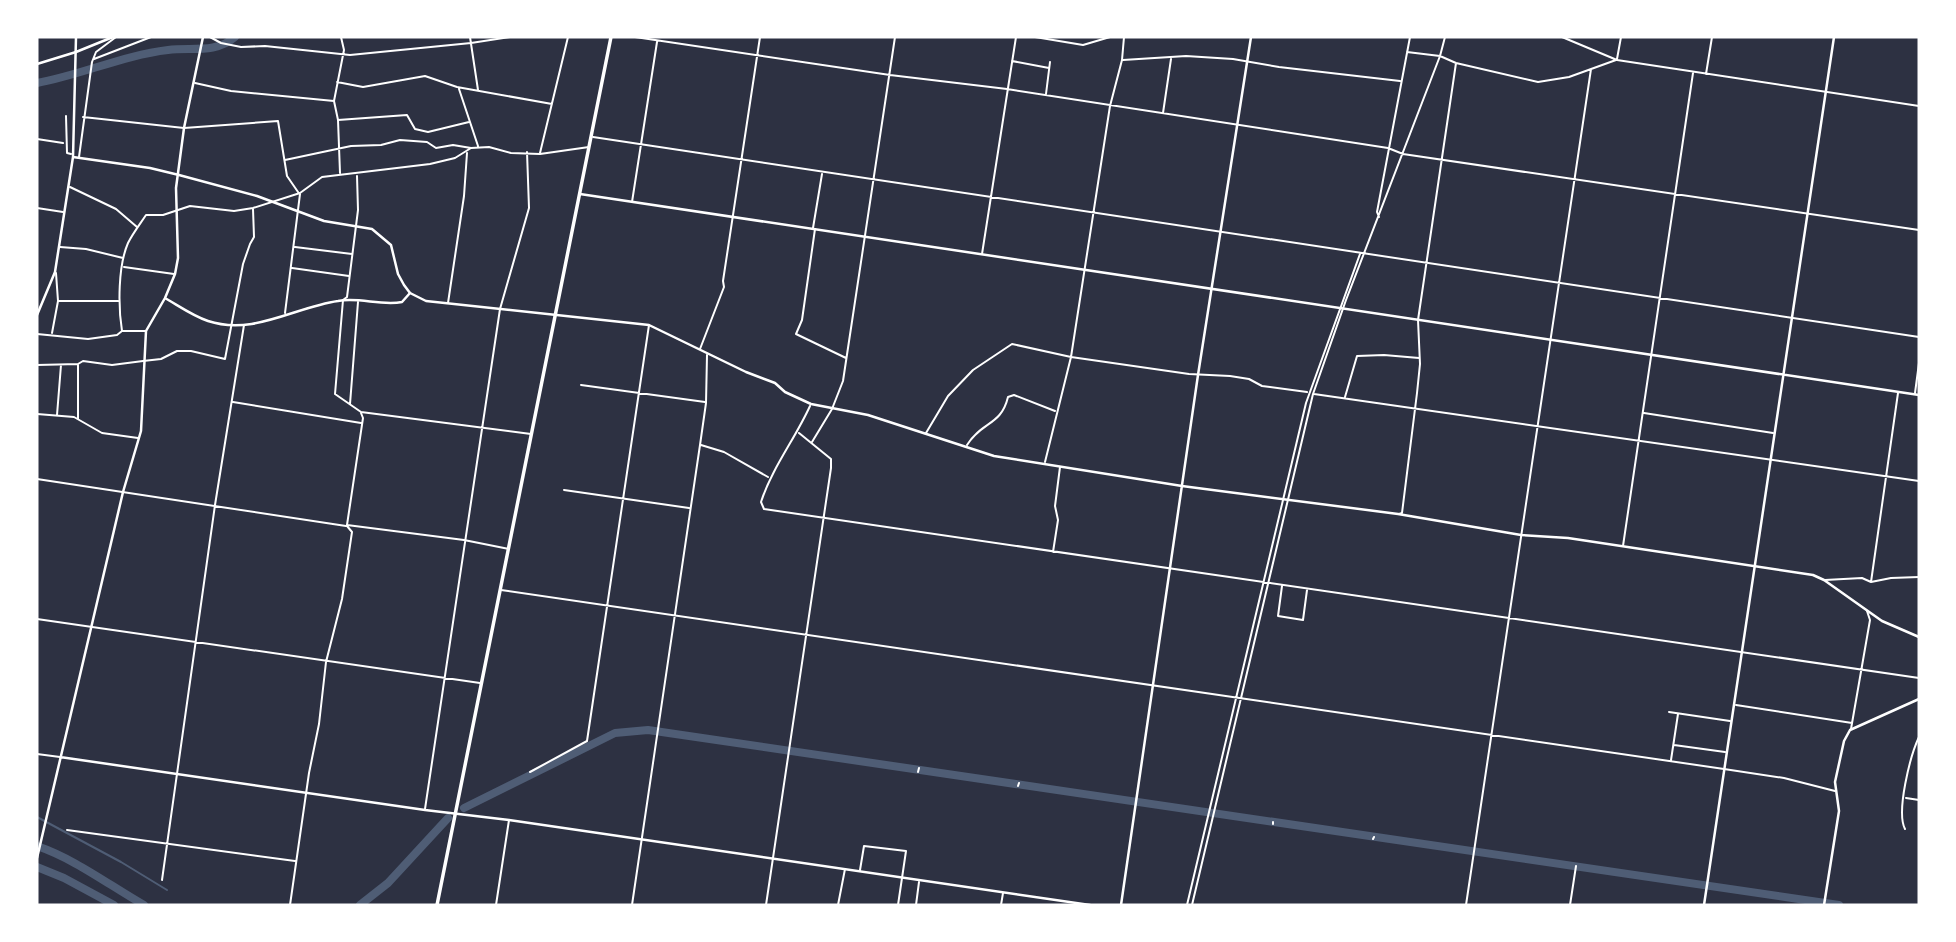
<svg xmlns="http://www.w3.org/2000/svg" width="1956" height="942" font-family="Raleway,sans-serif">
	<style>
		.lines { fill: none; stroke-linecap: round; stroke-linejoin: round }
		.stream { stroke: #4f5d75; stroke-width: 2 }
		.river { stroke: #4f5d75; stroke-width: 8 }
		.minor { stroke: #fff; stroke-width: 2 }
		.tertiary { stroke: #fff; stroke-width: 2.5 }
		.secondary { stroke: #fff; stroke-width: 2.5 }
		.trunk { stroke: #fff; stroke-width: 3.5 }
	</style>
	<rect width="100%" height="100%" fill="#2d3142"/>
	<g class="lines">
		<path class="stream" d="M37,817L121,862L167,890"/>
		<path class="river" d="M37,83C81,75 124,55 168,50C192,47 215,54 235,37
			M464,808L615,733L648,730L1839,905
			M37,846C75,859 109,885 144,905
			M37,867L64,878L114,905
			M360,905L388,883L448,818"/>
		<path class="minor" d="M210,37L221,43L241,47L265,46L350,55L471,43L510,37
			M470,37L478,90
			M635,37L890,75L1007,89L1388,148L1403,154L1919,230
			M1035,37L1083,45L1110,37
			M1562,37L1617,60L1919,106
			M1407,52L1440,56L1456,63L1538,82L1569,77L1616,60
			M94,59L151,37
			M1617,59L1621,37
			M1123,60L1186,56L1233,59L1279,67L1400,81
			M1012,61L1049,68
			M1706,74L1712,37
			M337,82L363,87L425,76L457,87L552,104
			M195,83L231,91L334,101
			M459,89L478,146
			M1046,94L1050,62
			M1163,113L1171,59
			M66,116L67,153L71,154
			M83,117L184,128L278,121L287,176L298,192
			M338,120L407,115L415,129L428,132L469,122
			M593,137L1919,337
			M37,139L63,143
			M540,153L568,37
			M79,157L92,62L96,52L116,37
			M285,160L351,146L381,145L400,140L427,142L436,148L453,145L471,148L489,147L511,153L540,154L589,147
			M340,173L338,120L334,101L344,50L341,37
			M357,176L358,210L347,297L343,300L335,394L361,412L531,434
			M70,187L116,209L137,227
			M632,202L657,42
			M37,208L63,212
			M1379,217L1377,212L1410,37
			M813,228L822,174
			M815,229L802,320L796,334L846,358
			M60,247L86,249L123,258
			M295,247L352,254
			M982,254L1016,37
			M124,267L174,274
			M292,268L349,276
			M58,301H118
			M448,303L464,196L467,153
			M285,313L300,194
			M122,331C118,306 118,266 128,243C133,233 140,224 146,215H163L190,206L234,211L253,208L300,193L322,177L430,164L455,158L471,148
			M52,333L58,301L56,273
			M37,334L88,339L117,335L122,331H145
			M700,349L724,287L723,281L760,37
			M37,365L78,364L83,361L112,365L143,361L161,359L177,351H191L225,359L243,264L250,244L254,237L253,209
			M581,385L705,402
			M1915,393L1919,363
			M1314,394L1919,481
			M1345,397L1357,356L1384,355L1419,358
			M233,402L361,423
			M350,404L358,302
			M810,406C795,439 772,468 761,502L764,509L1919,678
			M1644,413L1773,433
			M37,414L74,417L102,433L138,438
			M57,415L61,365
			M78,419V365
			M926,433L948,396L973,370L1012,344L1071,357L1189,374L1230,376L1249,379L1262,386L1307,392
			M812,442L832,409L843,381L895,37
			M701,445L724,452L768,477
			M967,445C982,421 1001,426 1008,397L1014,395L1055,411
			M1045,462L1071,357L1110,106L1122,60L1124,37
			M37,479L346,526
			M564,490L689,508
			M1399,514L1402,513L1417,393L1420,364L1418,320L1456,63
			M347,525L464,540L509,549
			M347,525L363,418L361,413
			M1623,546L1693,73
			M1053,552L1058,520L1055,506L1060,467
			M1825,580L1862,578L1871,582L1891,578L1919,577
			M1871,582L1898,393
			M1282,586L1278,616L1303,620L1307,590
			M501,590L1724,769L1784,778L1835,791
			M37,619L480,683
			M1736,705L1852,723
			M1669,712L1730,721
			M1851,729L1870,620L1867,611
			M1674,745L1725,752
			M37,754L60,757
			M1671,760L1678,714
			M530,772L587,741L649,325
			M918,772L919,768
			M1018,786L1019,783
			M1906,798L1919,800
			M425,809L500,309L529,208L527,152
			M1273,824V822
			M1905,829C1896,812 1910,756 1919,737
			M67,830L295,861
			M1373,839L1374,837
			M860,870L864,846L906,851L898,905
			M162,880L215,505L244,325
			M290,905L309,773L319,724L326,662L342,599L352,532L347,526
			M496,905L509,820
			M632,905L700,445L706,403L707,355
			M766,905L831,468V459L799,433
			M838,905L845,869
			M916,905L919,882
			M1001,905L1003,893
			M1187,905L1306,403L1360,254
			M1192,905L1313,394L1346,300L1440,56L1445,37
			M1466,905L1591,69
			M1570,905L1576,866"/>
		<path class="tertiary" d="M37,64L76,52L113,37
			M580,194L1919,395
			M165,298C179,306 193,316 208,321C253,336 295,307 338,301C359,297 381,306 402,302L410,293
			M60,757L425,810L509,820L1090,905
			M37,858L123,492L141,431L146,331L165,298L175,274L178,258L176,188L184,128L203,37
			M1704,905L1834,37
			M1824,905L1839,811L1835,782L1844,741L1850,730L1919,699"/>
		<path class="secondary" d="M73,157L150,168L179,175L257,196L324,221L372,229L391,245L398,274L404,285L410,293L426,301L649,325L746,372L775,383L785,392L811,404L868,415L994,456L1182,486L1398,514L1521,535L1568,538L1813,575L1824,580L1882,621L1919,637
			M37,315L55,272L73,157L76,37
			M1121,905L1198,375L1251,37"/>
		<path class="trunk" d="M437,905L611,37"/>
	</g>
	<rect width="1956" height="942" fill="none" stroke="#ffffff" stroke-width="77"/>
</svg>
